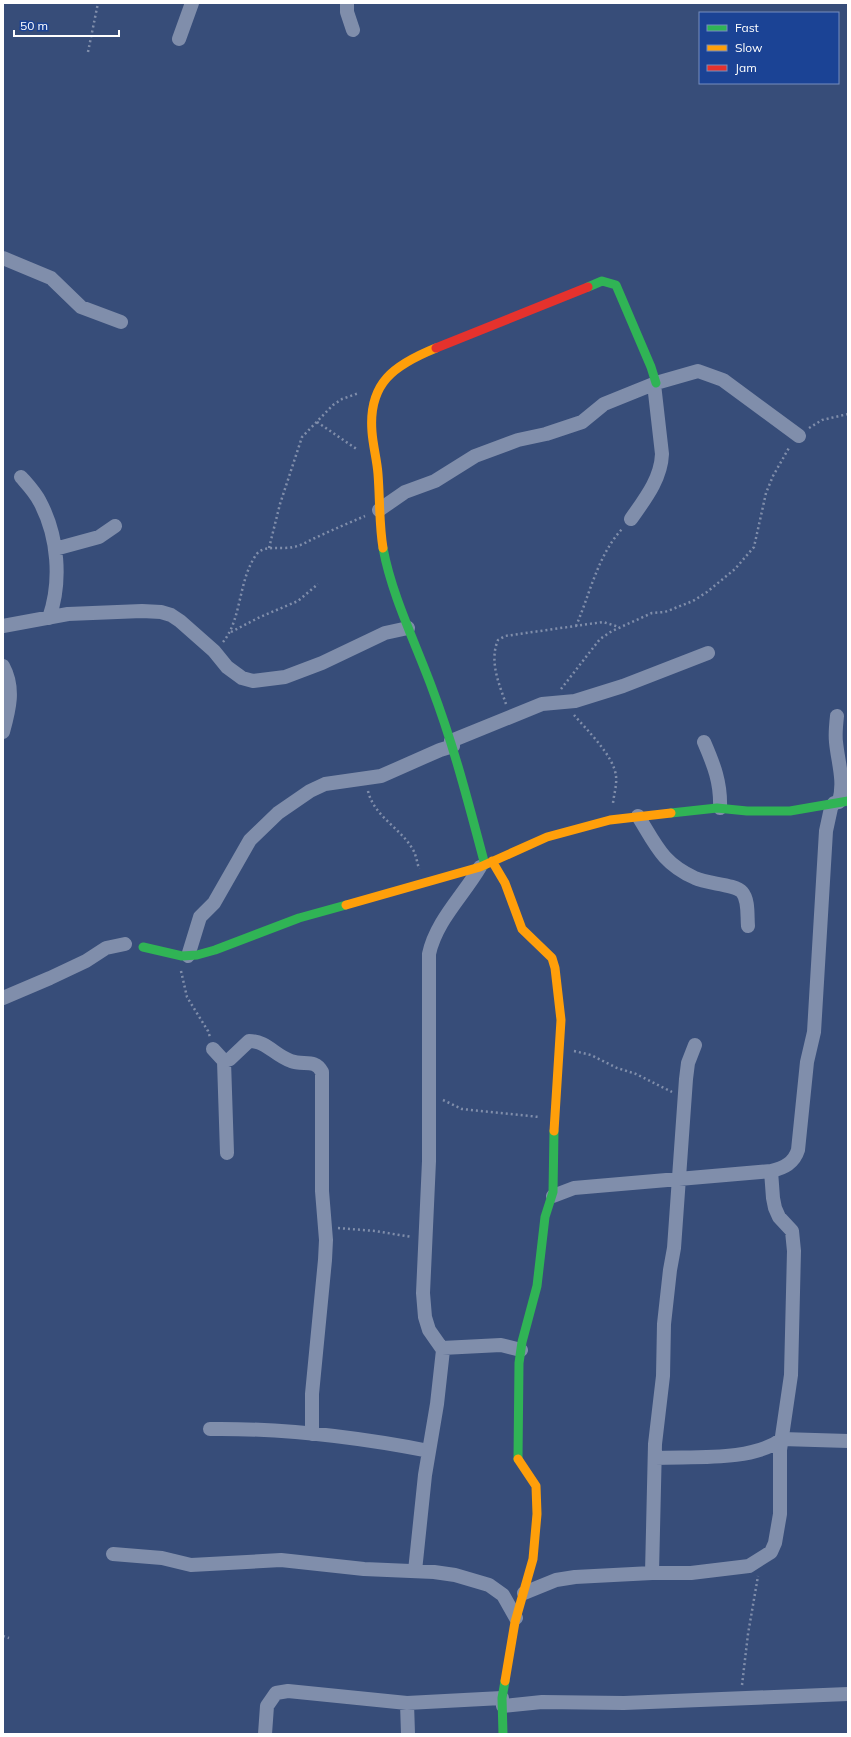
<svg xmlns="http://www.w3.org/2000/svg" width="851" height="1737" font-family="Mulish,sans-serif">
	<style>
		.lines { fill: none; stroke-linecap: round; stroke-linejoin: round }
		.path { stroke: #808eab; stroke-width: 2.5; stroke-dasharray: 2 3; stroke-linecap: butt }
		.street { stroke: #808eab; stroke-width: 14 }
		.fast { stroke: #30b455; stroke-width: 9 }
		.slow { stroke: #ff9f0a; stroke-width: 9 }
		.jam { stroke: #e5322d; stroke-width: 9 }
	</style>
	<rect width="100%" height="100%" fill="#374d79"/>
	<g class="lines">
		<path class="path" d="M88,52L98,3
			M317,422L358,450
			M809,428L822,420L848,414
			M269,548L280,504L302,437L333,405L342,399L359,393
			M576,626C590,594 598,554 623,528
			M231,632L260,617L298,601L318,584
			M223,642C242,619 238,581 256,555C263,544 281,550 293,547C301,546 308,541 315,538C332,530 349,523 365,516
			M561,689L600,639L612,631L652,613L665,612L693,601L707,592L735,569L754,547L766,493L773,476L790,446
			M506,704C499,684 489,661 498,640L505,636L603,622L619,627
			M574,715C586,729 614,756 616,776C617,785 614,794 613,803
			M368,791C374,816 399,827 412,848C416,854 417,862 419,869
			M181,971L187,997L208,1031L210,1037
			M574,1051L591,1055L617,1068L636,1074L672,1092
			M443,1100L462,1109L539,1117
			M338,1228L375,1231L412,1237
			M3,1636L9,1638
			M742,1685L748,1634L758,1576"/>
		<path class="street" d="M347,3V12L353,30
			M179,39L192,3
			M3,258L51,278L81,307L121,322
			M21,477C28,485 35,492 40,502C58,536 62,581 49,618
			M379,510L405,492L435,481L475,456L518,440L546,434L582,422L604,404L656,383L698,371L723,380L799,436
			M631,519C645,499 661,479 662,454L654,384
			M55,549L99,537L115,526
			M3,626L68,614L142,611L161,612L171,615L180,621L214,651L227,667L242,678L253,681L285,677L322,663L385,633L408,628
			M3,666C15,688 9,710 3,732
			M837,716C836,725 835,734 836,742C838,763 845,781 839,802
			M451,741L542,704L575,701L623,686L708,653
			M704,742C714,765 721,783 720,808
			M638,816C656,845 662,863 695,878C707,884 735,884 742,892C749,900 747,916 748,926
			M188,956L200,917L214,903L250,840L278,813L310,791L325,784L381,776L440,750L453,746
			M3,998L50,978L86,961L106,948L125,944
			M213,1049L224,1061L230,1059L249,1041C267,1041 274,1055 291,1061C303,1066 315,1058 322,1072V1191L326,1240L325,1260L312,1394V1434
			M224,1061L227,1153
			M553,1196L574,1188L771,1171C784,1168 794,1163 798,1150L807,1062L814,1032L826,831L831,808L834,803
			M442,1348L501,1345L521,1350
			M210,1429C284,1428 357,1437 429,1451
			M655,1458C692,1456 752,1462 782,1439L848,1441
			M113,1554L162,1558L191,1565L281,1560L364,1569L434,1572L455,1575L489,1585L503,1595L516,1618
			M415,1571L425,1475L437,1404L443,1350L429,1330L425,1317L423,1293L429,1161V954C436,921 463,896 480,867
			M652,1573L655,1444L663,1376L664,1324L670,1270L674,1248L686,1079L688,1063L695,1045
			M524,1593L556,1580L575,1577L652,1573H691L749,1566L771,1552L775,1543L780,1514V1450L791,1375L794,1251L792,1231L779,1217L775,1208L773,1198L771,1171
			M407,1703L408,1734
			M503,1706L542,1702L624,1703L848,1694
			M265,1734L267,1706L276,1693L288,1691L407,1703L502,1698"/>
		<path class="fast" d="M588,287L602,281L616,285L651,367L656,383
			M383,548C392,596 415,642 432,688C454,746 469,805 485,865
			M671,813L717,808L747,811H790L848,801
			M143,947L182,956L197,955L215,950L299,918L346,905
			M518,1459L519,1363L522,1342L537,1286L545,1217L553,1192L554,1131
			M503,1734L502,1698L505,1681"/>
		<path class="slow" d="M383,548C379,524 380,499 378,474C377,460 373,446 372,432C368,383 394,365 436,348
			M492,861L505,883L522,929L552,958L555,968L561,1020L554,1131
			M346,905L480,867L547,837L610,820L671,813
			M505,1681L515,1622L533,1559L537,1514L536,1486L518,1459"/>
		<path class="jam" d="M436,348L588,287"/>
	</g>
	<rect width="851" height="1737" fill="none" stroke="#ffffff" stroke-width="8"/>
	<rect x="699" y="12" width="140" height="72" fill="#1b4395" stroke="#768ebf"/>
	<rect x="707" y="25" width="20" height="6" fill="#30b455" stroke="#768ebf"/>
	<text x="735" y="32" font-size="12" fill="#ffffff">Fast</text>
	<rect x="707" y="45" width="20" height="6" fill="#ff9f0a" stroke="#768ebf"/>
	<text x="735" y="52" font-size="12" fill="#ffffff">Slow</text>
	<rect x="707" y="65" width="20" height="6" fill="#e5322d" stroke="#768ebf"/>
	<text x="735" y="72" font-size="12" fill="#ffffff">Jam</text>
	<path d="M14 30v6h105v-6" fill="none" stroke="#ffffff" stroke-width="2"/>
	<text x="20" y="30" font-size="12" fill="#ffffff" stroke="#1b4395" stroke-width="3" paint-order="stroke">50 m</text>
</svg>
